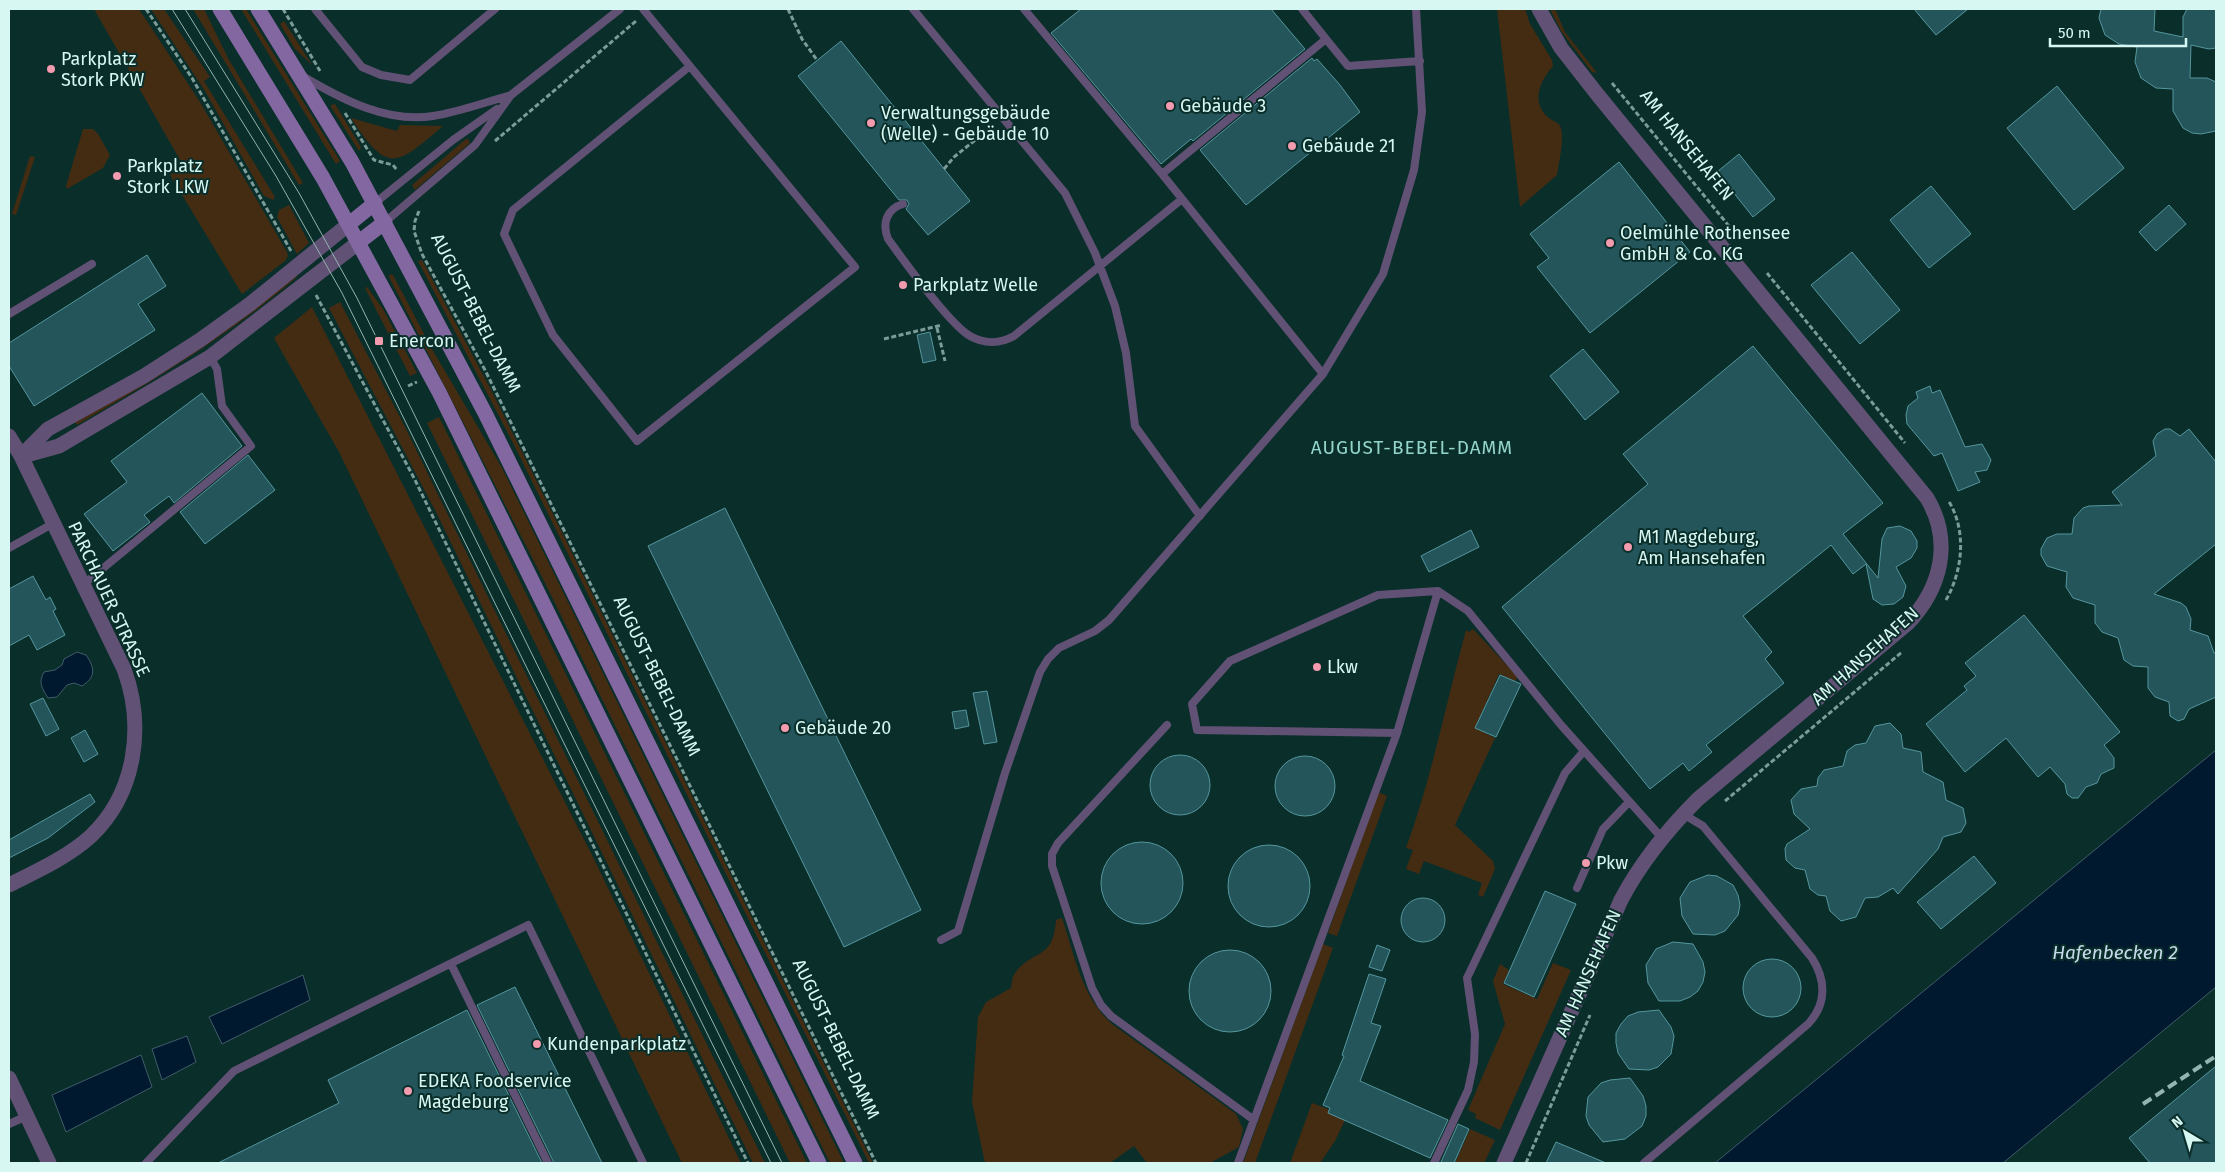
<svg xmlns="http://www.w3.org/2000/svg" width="2225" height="1172" font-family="'Fira Sans',sans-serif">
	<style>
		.green { fill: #442c13 }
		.water { fill: #00192f; stroke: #405c6a }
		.building { fill: #23555b; stroke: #55969e }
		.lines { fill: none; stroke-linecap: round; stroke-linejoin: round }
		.path { stroke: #7b9c98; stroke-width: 3; stroke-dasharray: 5 2.5; stroke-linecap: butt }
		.service { stroke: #615175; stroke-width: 8 }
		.minor { stroke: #615175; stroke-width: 15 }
		.secondary { stroke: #8267a1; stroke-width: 15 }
		.tram { stroke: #93b4b0; stroke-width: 1 }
		.rail { stroke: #93b4b0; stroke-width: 4; stroke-dasharray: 10 5; stroke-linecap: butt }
		.poi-dot { fill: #f29aae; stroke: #0a2e2a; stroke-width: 2 }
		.labels { text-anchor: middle; stroke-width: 4; stroke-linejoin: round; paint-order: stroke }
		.poi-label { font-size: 18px; fill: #d7f7f2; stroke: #0a2e2a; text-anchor: start }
		.street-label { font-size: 18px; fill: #d7f7f2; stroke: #0a2e2a }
		.neighbourhood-label { font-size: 19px; letter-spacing: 1px; fill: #93d4cb; stroke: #0a2e2a }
		.water-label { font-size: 19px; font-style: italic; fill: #c6daec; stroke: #0a2e2a }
	</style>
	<rect width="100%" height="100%" fill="#0a2e2a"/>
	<path class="green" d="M94,9H139L200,102L287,252L288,256L285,261L242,294L170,175L184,167Z
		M151,9H164L210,77L204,81L275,197L273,200L264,196L205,91Z
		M193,9H204L228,58L303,183L299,185Z
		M241,9H246L340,161L336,164Z
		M1497,9H1525L1530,24L1552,60L1553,66C1540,81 1530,102 1549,118C1554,122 1559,122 1561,128C1564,141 1559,162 1557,175L1520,207Z
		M1550,9H1555L1565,32L1597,73L1592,72L1561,31Z
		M284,21L312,65L295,49L280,24Z
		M335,104L361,147L359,151L331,107V105Z
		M351,118L397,131L400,125L443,126C396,166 388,175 351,118Z
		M83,129H93L98,134L110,155L103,168L67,189L66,186Z
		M466,139H468L470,143L415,190L412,185Z
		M30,156L35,157L16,215L12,214Z
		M289,205L309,243L297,254L277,217L279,210Z
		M422,260L490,388L547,502L873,1163H869L514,445L418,261Z
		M295,273L297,277C227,337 156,379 77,425L74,421Z
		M390,274L393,275L432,349L502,468L844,1163H830L545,583L389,277Z
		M367,287L383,309L417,373L410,376L365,288Z
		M340,302L404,425L765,1163H753L437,514L329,308Z
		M312,307L593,857L741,1163H682L339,452L274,338Z
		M439,417L807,1163H790L427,423Z
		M1473,629L1518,677L1515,681L1499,674L1475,728L1495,738L1455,825L1493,861L1495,869L1483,897L1478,895L1482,883L1424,861L1419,874L1406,869L1413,850L1406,848C1432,777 1446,703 1466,630L1469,632Z
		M1378,792L1387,796L1337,936L1328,933Z
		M1062,918C1075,956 1081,996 1112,1024L1236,1114L1243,1129L1239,1147L1210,1163H1147L1134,1146L1110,1163H985L972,1102L978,1017L986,1002L1011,988C1012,983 1012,977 1015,973C1034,948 1053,961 1056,920Z
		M1323,944L1333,948L1255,1163H1243Z
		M1553,963L1571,970L1500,1130L1475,1118L1476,1114L1468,1110L1505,1024L1493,981L1500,964L1509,970L1503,984L1537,999Z
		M1312,1103L1347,1116L1335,1141L1320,1163H1290Z
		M1470,1129L1495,1140L1484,1163H1455Z"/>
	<path class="water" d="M77,652L86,655C95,668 96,677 82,686L74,683L67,685L57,697L48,698C42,688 38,683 44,672L55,670L62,665L64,659Z
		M2216,750V987L2003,1163H1715Z
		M303,975L310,1000L222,1044L209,1017Z
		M187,1036L196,1062L162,1080L152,1049Z
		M141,1055L152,1087L66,1132L52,1095Z"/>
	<path class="building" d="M1081,9H1271L1305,49L1193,141L1191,139L1161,164L1051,33Z
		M1914,9H1968L1936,35Z
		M2101,9H2155L2154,31L2183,37V17L2187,9H2216V48L2209,49L2191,45L2190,78H2207L2216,82V131L2201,134L2192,133L2183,128L2173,111V89L2156,88L2141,78L2135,62L2137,47L2119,44L2105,35L2099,18Z
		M841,41L970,201L928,235L906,209L909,204L907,200H899L798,76Z
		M1312,58L1314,61L1317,59L1340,85L1360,112L1246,205L1200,150Z
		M2057,86L2124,168L2074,210L2007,128Z
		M1739,154L1775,199L1753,217L1717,172Z
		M1619,162L1690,252L1590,333L1537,267L1549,258L1530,234Z
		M1931,186L1971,234L1929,268L1890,220Z
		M2169,205L2186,224L2156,251L2139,232Z
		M1852,252L1900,310L1860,344L1811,285Z
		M147,255L166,286L138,304L155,330L34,406L9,366V343Z
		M930,332L936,360L923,363L917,335Z
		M1753,346L1883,503L1843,534L1878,578L1882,539L1887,528L1900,526L1911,531L1917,541V548L1911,558L1896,567L1906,586L1903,597L1894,604L1882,605L1873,599L1866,564L1853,574L1831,545L1743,616L1772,652L1765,659L1784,683L1706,745L1712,752L1689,771L1683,763L1650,789L1502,607L1648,484L1623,454Z
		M1583,349L1619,392L1585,420L1550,376Z
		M1930,386L1932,393L1940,390L1965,447L1982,444L1991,460L1987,470L1975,472L1980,482L1958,491L1942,453L1934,456L1907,424L1906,415L1908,406L1918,398L1916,392Z
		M202,393L242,446L174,503L169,496L144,515L150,522L113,551L84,514L127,482L111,461Z
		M2165,429H2170L2180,436L2189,429L2216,462V544L2154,594L2181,603L2186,607L2191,619L2190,630L2208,636L2214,653H2216V697L2189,709L2184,719L2178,721L2170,716L2169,702L2155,697L2148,688V667L2133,666L2124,660L2118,638L2102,632L2095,623V605L2073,598L2066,587L2067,572L2047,566L2041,555V549L2047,538L2057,534H2072L2074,518L2083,508L2089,506L2122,505L2112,492L2156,456L2153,441L2157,434Z
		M248,455L275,490L205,544L180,512Z
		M725,508L921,910L844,947L648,546Z
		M1471,530L1479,547L1429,572L1421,556Z
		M33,576L46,600L50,597L56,609L53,611L65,635L37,650L29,635L9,646V589Z
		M2024,615L2120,732L2104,745L2114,758V768L2101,774L2097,783L2086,787L2078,798H2072L2067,794L2065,784L2050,767L2038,777L2006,738L1965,772L1926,724L1967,690L1964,686L1976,676L1965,663Z
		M1500,675L1521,684L1496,737L1475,728Z
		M987,691L997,742L984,744L973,693Z
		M43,698L59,729L46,736L30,704Z
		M966,710L969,726L955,729L952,712Z
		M1890,723L1901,734L1903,748L1921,752L1923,772L1943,782L1946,800L1963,808L1966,823L1961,832L1943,837L1938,849L1898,894L1893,888L1878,897L1865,898L1856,917L1841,921L1830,911L1826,896L1818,895L1810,889L1805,870L1795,868L1786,860L1785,849L1787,844L1810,829L1794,814L1791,800L1801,789L1817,786L1818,778L1824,770L1843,766L1847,751L1855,745L1866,743L1875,726Z
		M85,730L98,754L84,762L71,738Z
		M1150 785a30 30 0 1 1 60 0a30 30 0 1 1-60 0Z
		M1275 786a30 30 0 1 1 60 0a30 30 0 1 1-60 0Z
		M90,794L95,802L48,838L9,858V840Z
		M1101 883a41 41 0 1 1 82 0a41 41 0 1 1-82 0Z
		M1228 886a41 41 0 1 1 82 0a41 41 0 1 1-82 0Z
		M1974,856L1996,883L1941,929L1917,902Z
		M1708,875L1717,876L1733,885L1738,895L1740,905L1738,915L1725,931L1715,935L1693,934L1682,916L1680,898L1690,882Z
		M1545,891L1576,904L1534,997L1504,983Z
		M1401 920a22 22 0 1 1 44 0a22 22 0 1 1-44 0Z
		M1673,942L1693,944L1703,962L1705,972L1703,982L1698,991L1690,997L1680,1001H1659L1648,983L1646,965L1656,949Z
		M1377,945L1390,950L1382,971L1369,967Z
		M1189 991a41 41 0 1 1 82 0a41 41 0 1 1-82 0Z
		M1743 988a29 29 0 1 1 58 0a29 29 0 1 1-58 0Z
		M1369,974L1386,979L1371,1023L1381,1026L1360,1081L1448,1120L1430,1158L1328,1113L1330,1108L1323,1105L1344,1056L1342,1055Z
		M515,987L602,1163H554L477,1005Z
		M467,1010L542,1163H218L339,1103L328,1080Z
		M1659,1010L1671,1027L1674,1036L1671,1054L1658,1067L1649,1070L1629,1069L1618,1053L1616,1043V1033L1621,1024L1628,1016L1638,1012Z
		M2216,1066V1163H2150L2129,1138Z
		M1630,1078L1643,1096L1646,1106V1116L1642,1126L1625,1139L1603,1142L1589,1125L1586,1116L1588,1097L1601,1083L1610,1080Z
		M1458,1124L1469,1129L1454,1163H1444L1441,1162Z
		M1556,1142L1606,1163H1546Z"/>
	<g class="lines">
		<path class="path" d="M146,9L192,78L291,251
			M283,9L320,71
			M788,9L802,39L817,60
			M1612,83L1733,231
			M345,113L374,160L393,165L397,170
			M495,141L636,21
			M944,169L954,157L994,125
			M419,211L415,221L414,231L422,254L485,370L876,1163
			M1767,273L1905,443
			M316,295L414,478L748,1163
			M937,328L945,361
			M884,339L942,325
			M408,386L417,382
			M1946,600C1963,570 1967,530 1948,500
			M1725,801L1902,652
			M1526,1163L1590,1015"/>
		<path class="service" d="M315,9L362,67L381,75L410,80L495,9
			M643,9L855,267L637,441L553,335L504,234L513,210L690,66
			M913,9L1065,193L1095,253L1115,306L1126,353L1135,426L1200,516
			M1024,9L1162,174L1323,374
			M1326,39L1348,66L1420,61
			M304,77C343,100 387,123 433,116C459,112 486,102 511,95
			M1162,174L1326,39L1302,9
			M375,203L453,140L497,109
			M903,204C886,209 882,224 888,239C904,261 949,324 970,336C984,344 1000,344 1014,336L1182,199
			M385,222L475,145L511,95L620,9
			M9,314L92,264
			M9,548L54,523
			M84,584L251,446L222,406L217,369L210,357
			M1167,725L1058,843L1052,854V866L1092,988L1101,1005L1111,1016L1254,1120
			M1397,733L1197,730L1192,704L1230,661L1378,595L1438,591L1468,611L1561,725L1662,838
			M1577,888L1603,829L1629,802
			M941,940L958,931L1005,773L1040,672L1048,659L1059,648L1095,631L1109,620L1323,374L1383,274L1414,170L1422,112L1416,9
			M451,964L548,1163
			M9,1124L27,1116
			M146,1163L234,1071L528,925L643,1163
			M1238,1163L1397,733L1438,591
			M1434,1163L1468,1090L1474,1062L1475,1034L1467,978L1565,773L1584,751
			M1644,1163L1808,1024C1827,1004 1826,980 1812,958L1703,826L1683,814"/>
		<path class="minor" d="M9,436L21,456L124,669C145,726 136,793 91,836C68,857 37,871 9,885
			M21,456L48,429L144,376L200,340L250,304L349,224
			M23,456L59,446L210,357L359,242
			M9,1078L49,1163
			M1504,1163L1621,900C1641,862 1668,829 1698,799L1908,623C1941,588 1953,542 1927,498L1597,94L1561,48L1539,9"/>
		<path class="secondary" d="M220,9L323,178L439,392L819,1163
			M258,9L352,162L485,413L855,1163
			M349,224L375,203
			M359,242L385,222"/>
		<path class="tram" d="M172,9L276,176L342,293L771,1163
			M185,9L299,193L357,298L782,1163"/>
		<path class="rail" d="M2143,1104L2216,1056"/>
	</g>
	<g class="poi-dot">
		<circle cx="51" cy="69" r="5"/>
		<circle cx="1170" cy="106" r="5"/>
		<circle cx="871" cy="123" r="5"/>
		<circle cx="1292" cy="146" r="5"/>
		<circle cx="117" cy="176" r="5"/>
		<circle cx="1610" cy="243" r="5"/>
		<circle cx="903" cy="285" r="5"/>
		<rect x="374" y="336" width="10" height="10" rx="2.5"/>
		<circle cx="1628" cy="547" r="5"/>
		<circle cx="1317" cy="667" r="5"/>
		<circle cx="785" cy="728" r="5"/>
		<circle cx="1586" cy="863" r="5"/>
		<circle cx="537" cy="1044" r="5"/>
		<circle cx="408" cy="1091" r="5"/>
	</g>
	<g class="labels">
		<g class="poi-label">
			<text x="61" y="65">Parkplatz<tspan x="61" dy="21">Stork PKW</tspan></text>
			<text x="1180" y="112">Gebäude 3</text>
			<text x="881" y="119">Verwaltungsgebäude<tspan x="881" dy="21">(Welle) - Gebäude 10</tspan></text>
			<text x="1302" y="152">Gebäude 21</text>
			<text x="127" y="172">Parkplatz<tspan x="127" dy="21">Stork LKW</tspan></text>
			<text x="1620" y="239">Oelmühle Rothensee<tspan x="1620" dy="21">GmbH &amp; Co. KG</tspan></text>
			<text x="913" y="291">Parkplatz Welle</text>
			<text x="389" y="347">Enercon</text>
			<text x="1638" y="543">M1 Magdeburg,<tspan x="1638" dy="21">Am Hansehafen</tspan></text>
			<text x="1327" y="673">Lkw</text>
			<text x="795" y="734">Gebäude 20</text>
			<text x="1596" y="869">Pkw</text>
			<text x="547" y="1050">Kundenparkplatz</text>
			<text x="418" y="1087">EDEKA Foodservice<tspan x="418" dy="21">Magdeburg</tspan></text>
		</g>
		<g class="street-label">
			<text transform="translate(1687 145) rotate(51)" y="6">AM HANSEHAFEN</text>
			<text transform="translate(476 313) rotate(63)" y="6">AUGUST-BEBEL-DAMM</text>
			<text transform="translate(109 599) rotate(65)" y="6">PARCHAUER STRASSE</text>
			<text transform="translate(1865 656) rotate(-42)" y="6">AM HANSEHAFEN</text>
			<text transform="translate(657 676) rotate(64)" y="6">AUGUST-BEBEL-DAMM</text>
			<text transform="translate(1588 973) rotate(-66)" y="6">AM HANSEHAFEN</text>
			<text transform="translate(836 1039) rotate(64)" y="6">AUGUST-BEBEL-DAMM</text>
		</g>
		<g class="neighbourhood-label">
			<text x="1412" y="454">AUGUST-BEBEL-DAMM</text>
		</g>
		<g class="water-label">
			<text x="2115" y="959">Hafenbecken 2</text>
		</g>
	</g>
	<rect width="2225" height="1172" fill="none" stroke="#d7f7f2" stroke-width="20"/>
	<g transform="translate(2185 1132) rotate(322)" stroke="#0a2e2a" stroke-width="4" paint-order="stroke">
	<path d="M0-4L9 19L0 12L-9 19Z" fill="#d7f7f2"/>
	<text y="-8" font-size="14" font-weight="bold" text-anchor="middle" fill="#d7f7f2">N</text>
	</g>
	<path d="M2050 38v8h136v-8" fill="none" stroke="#d7f7f2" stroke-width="2.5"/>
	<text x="2058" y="38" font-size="15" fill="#d7f7f2" stroke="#0a2e2a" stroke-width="4" paint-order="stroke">50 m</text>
</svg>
